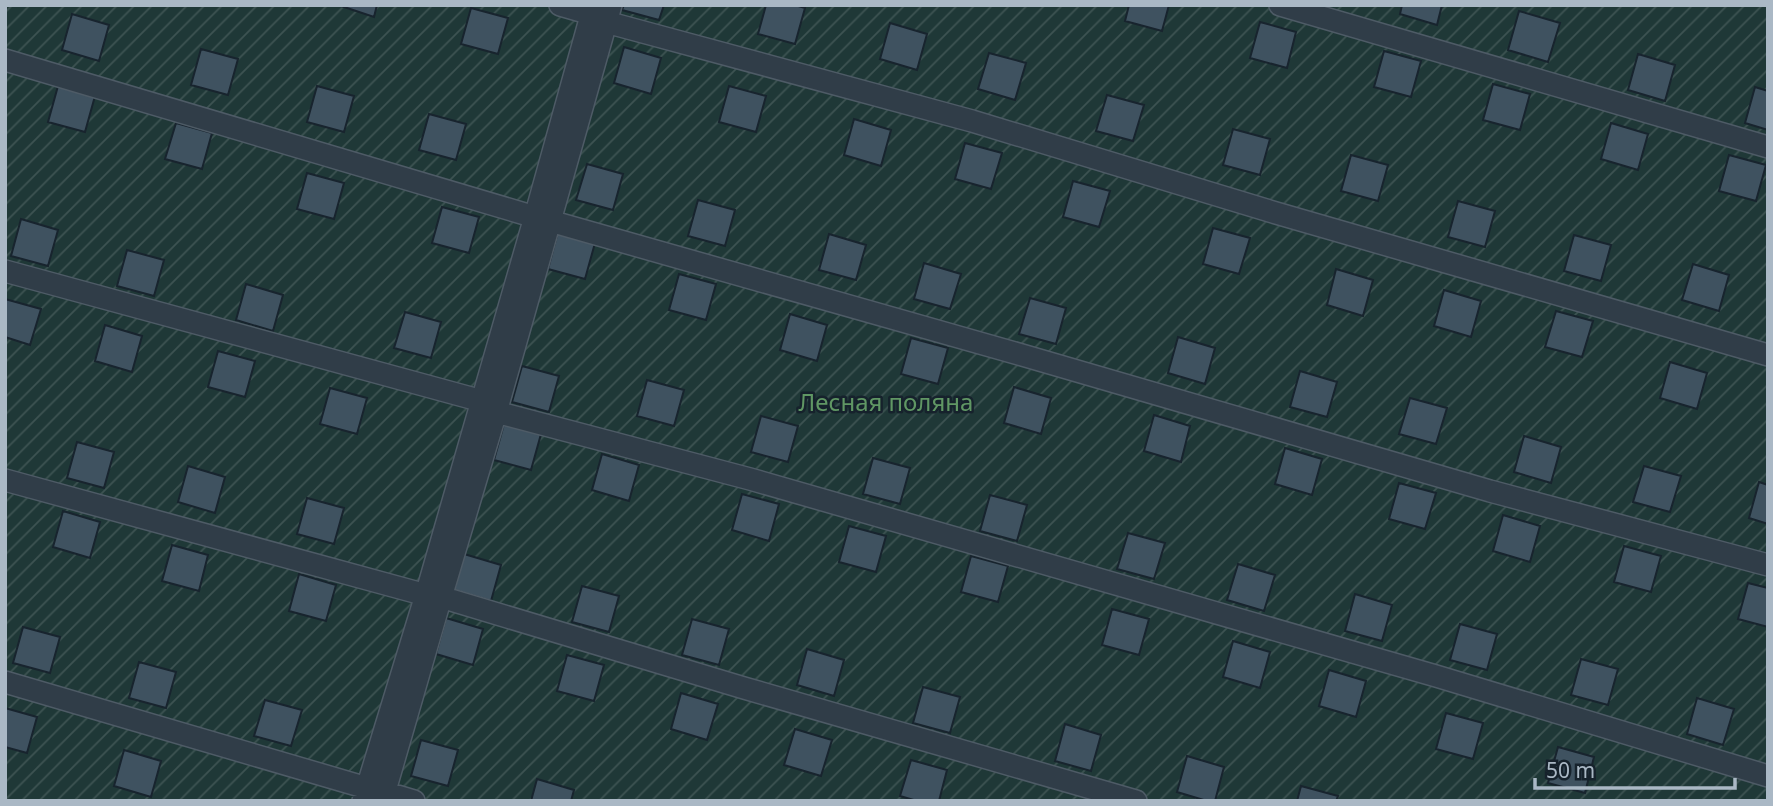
<svg xmlns="http://www.w3.org/2000/svg" width="1773" height="806" font-family="'Noto Sans',sans-serif">
	<style>
		.garden { fill: url(#garden-furrows) }
		.building { fill: #3f5260; stroke: #18242e; stroke-width: 2 }
		.lines { fill: none; stroke-linecap: round; stroke-linejoin: round }
		.minor-casing { stroke: #4e5b66; stroke-width: 24 }
		.minor { stroke: #303d48; stroke-width: 21 }
		.labels { text-anchor: middle; stroke-width: 5; stroke-linejoin: round; paint-order: stroke }
		.park-label { font-size: 24px; fill: #609764; stroke: #16222c }
	</style>
	<defs>
		<pattern id="garden-furrows" width="10" height="10" patternUnits="userSpaceOnUse" patternTransform="scale(1.75)"><rect width="10" height="10" fill="#1f3837"/><path d="M-1 1l2-2M0 10L10 0M9 11l2-2" fill="none" stroke="#3d5352"/></pattern>
	</defs>
	<rect width="100%" height="100%" fill="#1d2c37"/>
	<path class="garden" d="M5,5H1768V801H5Z"/>
	<path class="building" d="M338,5H377L374,17Z
		M624,5H664L659,20L622,10Z
		M766,5H795L805,8L795,44L758,34Z
		M1129,5H1169L1162,31L1125,21Z
		M1402,5H1442L1437,25L1400,14Z
		M471,8L508,18L498,54L461,44Z
		M1519,11L1560,23L1548,62L1508,50Z
		M72,14L109,25L99,61L62,50Z
		M1260,22L1296,32L1287,68L1250,58Z
		M890,23L927,34L917,70L880,59Z
		M624,47L661,58L651,94L614,83Z
		M201,49L238,59L228,95L191,85Z
		M1384,51L1421,61L1411,97L1374,87Z
		M989,53L1026,63L1015,100L978,89Z
		M1638,54L1675,65L1665,101L1628,90Z
		M1493,84L1530,94L1520,130L1483,120Z
		M58,86L95,96L85,132L48,122Z
		M317,86L354,96L344,132L307,122Z
		M729,86L766,96L756,132L719,122Z
		M1755,87L1768,91V130L1745,123Z
		M1107,95L1144,105L1133,141L1096,131Z
		M429,114L466,124L456,160L419,150Z
		M854,119L891,130L881,166L844,155Z
		M176,123L212,133L202,169L165,159Z
		M1611,123L1648,134L1638,170L1601,159Z
		M1233,129L1270,139L1260,175L1223,165Z
		M965,143L1002,153L991,189L955,179Z
		M1351,155L1388,165L1378,201L1341,191Z
		M1729,155L1766,165L1756,201L1719,191Z
		M587,164L623,174L613,210L576,200Z
		M307,173L344,183L334,219L297,209Z
		M1073,181L1110,191L1099,227L1063,217Z
		M698,200L735,210L725,246L688,236Z
		M1458,201L1495,211L1485,247L1448,237Z
		M442,207L479,217L469,253L432,243Z
		M21,219L58,230L48,266L11,256Z
		M1213,228L1250,238L1239,274L1203,264Z
		M558,232L595,243L585,279L548,269Z
		M829,234L866,245L856,280L819,270Z
		M1574,235L1611,245L1601,281L1564,271Z
		M127,250L164,260L154,296L117,286Z
		M924,263L961,274L950,309L914,299Z
		M1693,264L1729,275L1719,311L1682,300Z
		M1336,269L1373,280L1363,316L1327,305Z
		M679,274L716,284L706,320L669,310Z
		M246,284L283,295L273,331L236,320Z
		M1444,290L1481,301L1471,337L1434,326Z
		M1030,298L1066,308L1056,344L1019,334Z
		M5,299L41,309L30,345L5,337Z
		M1556,311L1593,321L1582,357L1545,347Z
		M405,312L441,322L431,358L394,348Z
		M790,314L827,325L817,361L780,350Z
		M105,325L142,336L132,372L95,361Z
		M1178,337L1215,348L1205,384L1168,373Z
		M911,338L948,348L938,384L901,374Z
		M218,351L255,361L245,397L208,387Z
		M1670,362L1707,373L1697,409L1660,398Z
		M522,366L559,376L549,412L512,402Z
		M1300,371L1337,382L1327,417L1290,407Z
		M647,380L684,390L674,426L637,416Z
		M1014,387L1051,398L1041,434L1004,423Z
		M330,388L367,398L357,434L320,424Z
		M1410,398L1447,408L1436,444L1399,434Z
		M1154,415L1190,426L1181,462L1144,451Z
		M761,416L798,426L788,462L751,452Z
		M504,424L541,434L531,470L494,460Z
		M1524,436L1561,447L1551,483L1514,472Z
		M77,442L114,452L104,488L67,478Z
		M1285,448L1322,459L1312,495L1275,484Z
		M602,454L639,465L629,501L592,490Z
		M873,458L910,468L900,504L863,494Z
		M188,466L225,477L215,513L178,502Z
		M1644,466L1681,476L1670,512L1633,502Z
		M1759,482L1768,485V524L1749,518Z
		M1399,483L1436,493L1425,529L1389,519Z
		M742,494L779,504L769,541L732,530Z
		M990,495L1027,505L1017,541L980,531Z
		M307,498L344,508L334,544L297,534Z
		M63,511L100,522L90,558L53,547Z
		M1503,515L1540,526L1530,562L1493,551Z
		M849,526L886,536L876,572L839,562Z
		M1128,533L1165,543L1154,579L1117,569Z
		M172,545L208,555L199,591L162,581Z
		M1624,546L1661,556L1651,592L1614,582Z
		M464,554L501,565L491,601L454,590Z
		M971,556L1008,566L998,602L961,592Z
		M1238,564L1275,575L1264,611L1227,600Z
		M299,574L336,585L326,621L289,611Z
		M1748,583L1768,588V627L1738,619Z
		M582,586L619,596L609,632L572,622Z
		M1355,594L1392,605L1382,641L1345,631Z
		M1112,609L1149,619L1139,655L1102,645Z
		M446,618L483,629L473,665L436,654Z
		M692,619L729,629L719,665L682,655Z
		M1460,624L1497,634L1487,670L1450,660Z
		M23,627L60,637L50,673L13,663Z
		M1233,641L1270,652L1260,688L1223,677Z
		M807,649L844,660L834,696L797,685Z
		M567,655L604,665L594,701L557,691Z
		M1581,659L1618,669L1608,705L1571,695Z
		M139,662L176,672L166,708L129,698Z
		M1329,670L1366,681L1356,717L1319,706Z
		M923,687L960,697L950,733L913,723Z
		M681,693L718,704L707,740L671,729Z
		M1697,698L1734,709L1723,745L1687,734Z
		M265,700L302,710L291,746L254,736Z
		M5,708L37,717L27,753L5,747Z
		M1446,713L1483,723L1473,759L1436,749Z
		M1065,724L1101,735L1091,771L1055,761Z
		M795,729L832,740L821,776L784,765Z
		M421,740L458,750L448,786L411,776Z
		M1558,747L1594,757L1585,793L1548,783Z
		M124,750L161,761L151,797L114,786Z
		M1187,756L1224,767L1215,801H1207L1177,792Z
		M911,760L947,770L939,801H917L900,796Z
		M537,779L574,790L571,801H531Z
		M1301,786L1338,796L1336,801H1297Z"/>
	<g class="lines">
		<defs>
			<path id="minor" d="M560,5L591,14
				M1280,5L1768,147
				M606,22L972,121L1276,213L1768,355
				M5,60L535,217
				M550,221L1022,355L1490,491L1768,565
				M5,271L482,401
				M496,412L750,479L1436,676L1768,776
				M5,480L426,595
				M441,597L744,688L1136,801
				M5,682L367,788
				M384,792L414,801
				M363,801L426,595L535,217L594,5
				M382,801L441,597L496,412L611,5"/>
		</defs>
		<use href="#minor" class="minor-casing"/>
		<use href="#minor" class="minor"/>
	</g>
	<g class="labels">
		<g class="park-label">
			<text x="886" y="411">Лесная поляна</text>
		</g>
	</g>
	<rect width="1773" height="806" fill="none" stroke="#aab8c5" stroke-width="14"/>
	<path d="M1535 778v10h200v-10" fill="none" stroke="#aab8c5" stroke-width="3.5"/>
	<text x="1546" y="778" font-size="21" fill="#aab8c5" stroke="#16222c" stroke-width="5" paint-order="stroke">50 m</text>
</svg>
